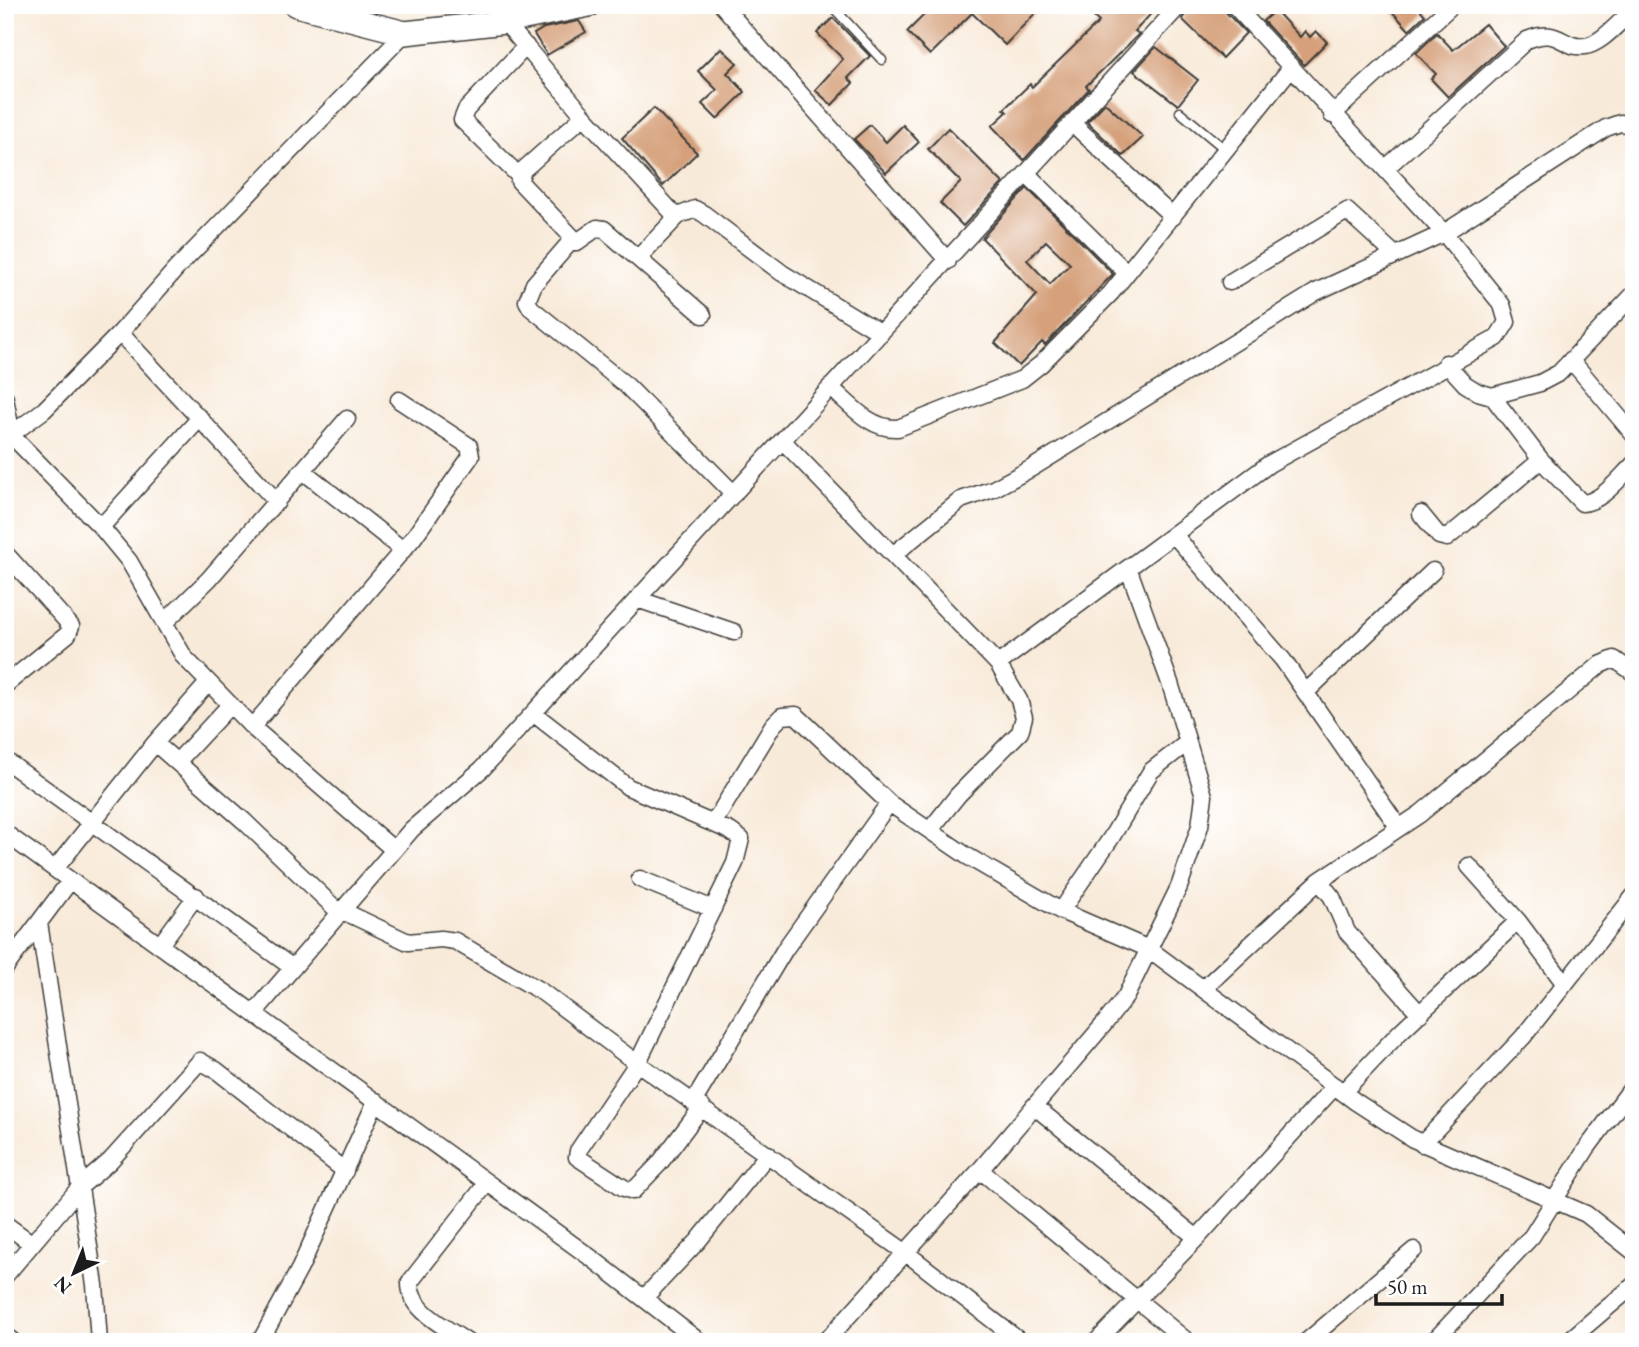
<svg xmlns="http://www.w3.org/2000/svg" width="1639" height="1347" font-family="'EB Garamond',serif">
	<style>
		.building { fill: #d5a07a; fill-rule: evenodd }
		.lines { fill: none; stroke-linecap: round; stroke-linejoin: round }
		.lane-casing { stroke: #3d3b38; stroke-width: 11 }
		.street-casing { stroke: #3d3b38; stroke-width: 19 }
		.secondary-casing { stroke: #3d3b38; stroke-width: 26 }
		.lane { stroke: #fff; stroke-width: 8 }
		.street { stroke: #fff; stroke-width: 16 }
		.secondary { stroke: #fff; stroke-width: 23 }
	</style>
	<rect width="100%" height="100%" fill="#fff"/>
	<filter id="ink" filterUnits="userSpaceOnUse"><feTurbulence type="fractalNoise" baseFrequency=".0143" numOctaves="2"/><feDisplacementMap in="SourceGraphic" scale="14" xChannelSelector="R" yChannelSelector="G"/><feConvolveMatrix kernelMatrix="1 2 1 2 8 2 1 2 1" color-interpolation-filters="sRGB"/></filter>
	<filter id="wash" filterUnits="userSpaceOnUse"><feTurbulence type="fractalNoise" baseFrequency=".00686" numOctaves="4" result="noise"/><feDisplacementMap in="SourceGraphic" scale="28" xChannelSelector="R" yChannelSelector="G"/><feGaussianBlur stdDeviation="1.57" result="paint"/><feColorMatrix in="noise" values="0 0 0 0 0 0 0 0 0 0 0 0 0 0 0 0 0 1.4 0 .05"/><feComposite in="paint" operator="in"/></filter>
	<g filter="url(#wash)">
		<rect width="100%" height="100%" fill="#f8ead9"/>
		<g id="blocks">
			<path class="building" d="M916,5H1043L1005,45L972,13L930,55L907,32L924,15Z
				M1081,5H1159L1135,31L1139,34L1086,86L1089,89L1024,160L992,126L1007,112L1004,109L1030,84L1032,87L1099,22Z
				M1193,5H1219L1246,33L1222,58L1182,19Z
				M1386,5H1416L1425,15L1409,30Z
				M1275,10L1300,37L1305,31L1310,37L1316,31L1327,42L1304,65L1263,21Z
				M833,18L870,56L848,78L853,83L832,105L815,90L843,59L817,33Z
				M579,21L586,32L547,55L534,34L544,28Z
				M1485,24L1504,46L1448,97L1431,79L1436,74L1416,53L1437,33L1453,50Z
				M1156,47L1198,80L1178,105L1134,71Z
				M721,48L737,63L727,73L745,92L717,119L702,104L717,90L698,71Z
				M1105,103L1143,137L1123,156L1087,122Z
				M654,108L697,153L663,186L622,138Z
				M870,125L886,142L903,125L919,142L886,173L854,139Z
				M948,128L1003,183L963,226L940,203L961,182L928,149Z
				M1027,188L1113,274L1045,345L1042,342L1019,366L995,343L1037,295L982,238ZM1046,241L1070,264L1050,284L1027,260Z"/>
		</g>
	</g>
	<g filter="url(#ink)">
		<use href="#blocks" fill-opacity="0" stroke="#3d3b38" stroke-width="2"/>
		<g class="lines">
			<defs>
				<path id="lane" d="M831,5L882,60
					M1180,112L1226,150"/>
				<path id="street" d="M722,5L948,261
					M505,22L584,116L672,212L678,216L695,209L704,214L782,273L881,333
					M1332,115L1452,5
					M584,116L523,170L519,181L577,242L597,228L604,229L703,315
					M1072,123L1173,217
					M1385,169L1527,40C1560,26 1561,49 1585,46C1602,44 1620,20 1634,10
					M1027,174L1127,273
					M519,176L462,120L466,110L526,46
					M573,239L534,284L527,301L531,308L627,386L734,494
					M639,257L678,216
					M1230,282L1347,211L1394,254
					M120,333L277,502
					M1571,360L1634,435
					M1446,363L1465,384L1478,392L1492,396L1540,383L1559,373L1634,294
					M830,387C850,404 870,430 898,428L1022,379L1041,364L1111,293L1290,69
					M1492,396L1541,460L1582,503C1602,502 1620,477 1634,464
					M5,398L12,436L101,527L129,561L184,657L252,727L394,850
					M5,439L44,410L120,333L176,269L405,33
					M783,441L998,664L1019,700L1024,717L1020,732L958,795L930,830
					M303,471L403,550
					M1421,514L1439,536L1447,538L1541,460
					M101,527L200,418
					M1175,536L1283,660L1399,828
					M5,553L71,626L68,634L5,685
					M894,554L961,500L993,489L1032,468L1316,292L1444,233L1606,128L1620,123L1634,125
					M637,599L734,632
					M165,622L209,579L347,419
					M998,664L1269,464L1497,338L1507,322L1502,305L1444,233L1234,5
					M1306,692L1433,571
					M533,713L628,787L730,831L741,839L735,863L638,1062L578,1151L577,1157L624,1188L633,1191L659,1164L702,1107
					M252,727L414,537L471,456L469,446L399,400
					M155,743L244,821L341,914
					M5,760L293,968
					M177,762L230,705
					M713,824L773,725L782,716L796,715L889,803L967,856L1061,911L1149,949L1356,1102L1413,1139L1586,1214L1634,1252
					M5,833L594,1260L700,1342
					M1469,866L1518,921L1565,984
					M55,869L155,743L208,683
					M640,879L713,909
					M1319,881L1332,897L1347,932L1420,1014
					M343,911L408,942L441,939L455,941L542,992L626,1055L905,1252L1021,1342
					M1061,911L1111,838L1151,771L1188,742
					M39,923L95,1285L99,1342
					M160,945L196,896
					M5,968L70,881
					M1203,989L1319,881L1420,814L1600,665L1614,659L1634,673
					M254,1013L412,829L482,769L1180,5
					M1343,1092L1400,1032L1518,921
					M694,1101L785,949L889,803
					M1034,1106L1197,1238
					M1422,1144L1523,1037L1634,896
					M980,1170L1188,1342
					M5,1224L31,1243
					M5,1276L80,1187L110,1161L200,1061L216,1070L345,1171
					M644,1298L698,1241L768,1154
					M5,1335L13,1342
					M260,1342L300,1268L376,1101
					M467,1342C446,1327 409,1311 410,1282L487,1183
					M825,1342L980,1170L1105,1023L1126,996L1179,887L1200,826L1204,796L1170,683L1129,570
					M1096,1342L1197,1238L1335,1086
					M1306,1342L1414,1250
					M1433,1342L1532,1236L1587,1148L1634,1085
					M1567,1342L1634,1285"/>
				<path id="secondary" d="M296,5L405,33L505,22L589,5"/>
			</defs>
			<use href="#lane" class="lane-casing"/>
			<use href="#street" class="street-casing"/>
			<use href="#secondary" class="secondary-casing"/>
			<use href="#lane" class="lane"/>
			<use href="#street" class="street"/>
			<use href="#secondary" class="secondary"/>
		</g>
	</g>
	<rect width="1639" height="1347" fill="none" stroke="#fff" stroke-width="28"/>
	<g transform="translate(74 1273) rotate(223)" stroke="#ffffff" stroke-width="5" paint-order="stroke">
	<path d="M0-5L12 26L0 18L-12 26Z" fill="#1c1c1c"/>
	<text y="-10" font-size="19" font-weight="bold" text-anchor="middle" fill="#1c1c1c">N</text>
	</g>
	<path d="M1376 1294v10h126v-10" fill="none" stroke="#1c1c1c" stroke-width="3.5"/>
	<text x="1387" y="1294" font-size="21" fill="#1c1c1c" stroke="#ffffff" stroke-width="5" paint-order="stroke">50 m</text>
</svg>
